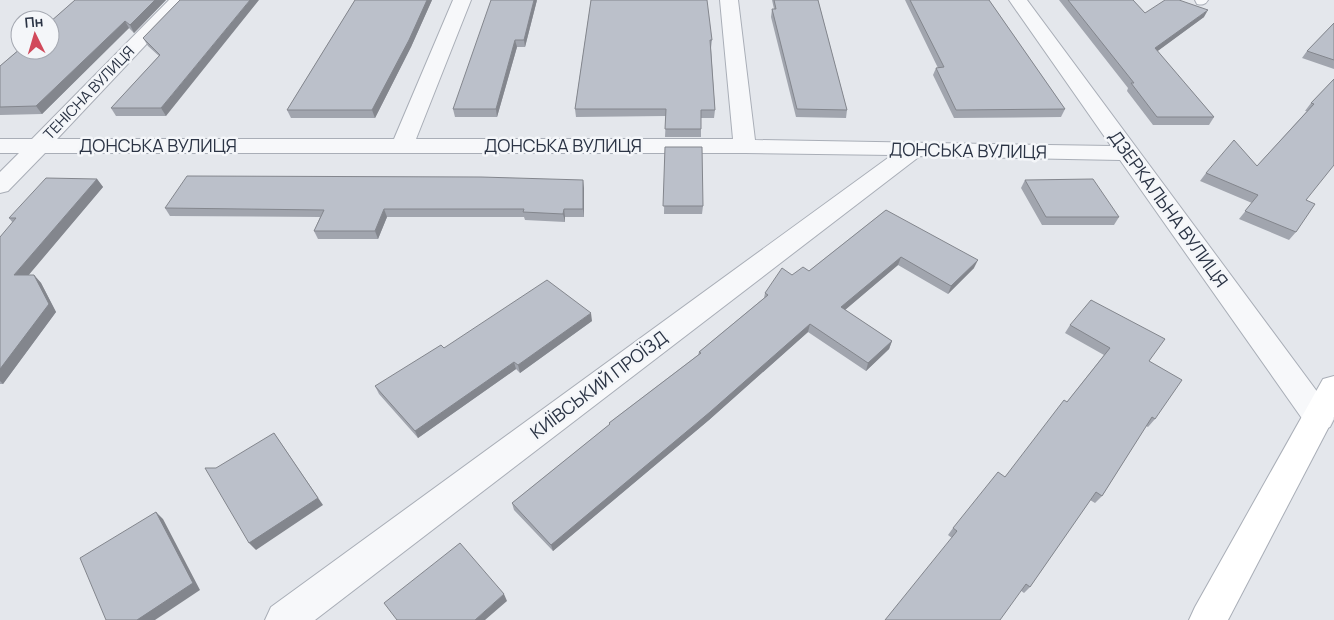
<svg xmlns="http://www.w3.org/2000/svg" width="1334" height="620" font-family="Manrope,sans-serif">
	<style>
		.lines { fill: none; stroke-linecap: round; stroke-linejoin: round }
		.service-casing { stroke: #a9aeb7; stroke-width: 2 }
		.minor-casing { stroke: #a9aeb7; stroke-width: 2 }
		.secondary-casing { stroke: #a9aeb7; stroke-width: 2 }
		.service { fill: #f7f8fa; fill-rule: evenodd }
		.minor { fill: #f7f8fa; fill-rule: evenodd }
		.secondary { fill: #fff; fill-rule: evenodd }
		.wall { fill: #a1a5ae }
		.shaded-wall { fill: #83868d }
		.building { fill: #bbc0ca; stroke: #83868d }
		.labels { text-anchor: middle; stroke-width: 5; stroke-linejoin: round; paint-order: stroke }
		.far-street-label { font-size: 15px; fill: #2b3445; stroke: #f4f6f9 }
		.street-label { font-size: 18px; fill: #2b3445; stroke: #f4f6f9 }
	</style>
	<rect width="100%" height="100%" fill="#e4e7ec"/>
	<g class="lines">
		<defs>
			<path id="service" d="M1195,0H1208C1205,5 1202,5 1197,4Z"/>
			<path id="minor" d="M169,0H188L57,139H394L453,0H471L416,139H733L720,0H738L755,140L1111,146L1009,0H1027L1330,409L1334,419L1330,427L1319,431L1308,427L1120,160L920,156L315,620H265L271,607L892,155L745,153H45L8,191L0,193V172L19,153H0V139H32Z"/>
			<path id="secondary" d="M1334,376V417L1228,620H1189L1195,607L1323,379Z"/>
		</defs>
		<use href="#service" class="service-casing"/>
		<use href="#minor" class="minor-casing"/>
		<use href="#secondary" class="secondary-casing"/>
		<use href="#service" class="service"/>
		<use href="#minor" class="minor"/>
		<use href="#secondary" class="secondary"/>
	</g>
	<path class="wall" d="M75,0H166L134,33L129,28L42,114L0,115V66Z
		M180,0L166,116H116L111,108L159,56L148,46L143,38Z
		M355,0H432L411,47L375,118H291L287,110Z
		M537,0L525,47H517L497,117H455L453,109Z
		M591,0L712,40L711,48L715,110L714,118H701V137H665L666,116L576,117L575,109Z
		M772,0H818L847,110L846,118L796,117L771,17L772,9H774Z
		M905,0H989L1065,109L1061,117L954,118L933,75L936,68H938Z
		M1059,0H1133L1145,13L1204,17L1157,51L1214,117L1209,125H1153L1127,91L1128,88Z
		M1334,23V69L1302,58L1307,51Z
		M1334,79L1306,200L1296,232L1289,240L1239,219L1252,203L1200,181L1206,173L1257,166L1307,111H1305L1311,103Z
		M665,147L703,206L702,214H664Z
		M97,179L103,187L28,275H34L41,283L56,312L3,384H0V237L13,223L9,218Z
		M1025,180L1119,217L1114,225H1042L1021,188Z
		M584,188V217H565V222L525,220L524,217H387L378,239H318L314,231L320,217L170,216L165,208Z
		M886,210L974,268L948,294L898,265L845,310L892,341L889,349L866,371L808,332L709,420L553,551L514,510L512,503L609,425V423L698,355L699,352L764,298L765,293L792,275L809,271Z
		M592,321L520,373L516,369L418,438L379,394L375,386L444,348Z
		M1070,325L1149,361L1155,419L1148,427L1146,426L1102,496L1095,503L1090,500L1030,587L1024,593L948,535L953,528L1005,477L1067,402L1104,355L1065,333Z"/>
	<path class="shaded-wall" d="M155,0H166L134,33L130,25Z
		M250,0H259L166,116L161,108Z
		M427,0H432L411,47L375,118L372,110Z
		M534,0H537L525,47L524,40Z
		M1208,10L1204,17L1151,56L1155,48Z
		M125,21L129,28L42,114L36,106Z
		M515,40L517,47L497,117L496,109Z
		M97,179L103,187L22,283L14,275Z
		M583,180L584,188V217L583,209Z
		M384,209L387,217L378,239L375,231Z
		M564,209L565,217V222L563,214Z
		M901,257L898,265L839,315L841,307Z
		M978,260L974,268L948,294L951,286Z
		M34,275L41,283L56,312L3,384L0,381V369Z
		M591,313L592,321L520,373L518,365Z
		M810,324L808,332L709,420L553,551L551,545Z
		M892,341L889,349L866,371L868,363Z
		M514,362L516,369L418,438L415,431Z
		M274,433L323,505L256,550L249,543Z
		M156,512L163,519L200,590L155,620H137Z
		M504,594L507,601L485,620H475Z"/>
	<path class="building" d="M75,0H155L130,25L125,21L36,106L0,107V66L20,49V50H50V22Z
		M180,0H250L161,108H111L160,55L143,38Z
		M355,0H427L409,40L372,110H287Z
		M491,0H534L524,40H515L496,109H453Z
		M591,0H707L712,40H710L715,110H701V129H665L666,109H575Z
		M774,0H818L847,110L797,109L772,9H776Z
		M910,0H989L1065,109L956,110L936,68L944,67Z
		M1068,0H1133L1145,13L1165,0H1179L1208,10L1155,48L1214,117H1157L1131,83H1134Z
		M1334,23V60L1307,51Z
		M1334,79V165L1306,200L1315,204L1296,232L1245,211L1258,195L1206,173L1234,140L1257,166L1314,104L1311,103Z
		M665,147H702L703,206H663Z
		M187,176L481,177L583,180V209H564L563,214L523,212L524,209H384L375,231H314L324,210L165,208Z
		M46,178L97,179L14,275H34L49,304L0,369V237L16,218H9Z
		M1093,179L1119,217H1046L1025,180Z
		M886,210L978,260L951,286L901,257L841,307L892,341L868,363L810,324L710,412L551,545L512,503L610,424L609,423L701,353L699,352L768,295L765,293L782,268L792,275L803,267L809,271Z
		M547,280L591,313L518,365L514,362L415,431L375,386L441,345L444,348Z
		M1091,300L1165,339L1149,361L1182,380L1155,419L1152,417L1102,496L1096,492L1030,587L1026,584L1000,620H885L957,531L953,528L998,472L1005,477L1064,400L1067,402L1110,348L1070,325Z
		M274,433L318,498L249,543L205,468H216Z
		M156,512L193,583L137,620H106L80,558Z
		M460,543L504,594L475,620H397L384,603Z"/>
	<g class="labels">
		<g class="far-street-label">
			<text transform="translate(89 93) rotate(-46)" y="5">ТЕНІСНА ВУЛИЦЯ</text>
		</g>
		<g class="street-label">
			<text x="158" y="152">ДОНСЬКА ВУЛИЦЯ</text>
			<text x="563" y="152">ДОНСЬКА ВУЛИЦЯ</text>
			<text transform="translate(968 151) rotate(1)" y="6">ДОНСЬКА ВУЛИЦЯ</text>
			<text transform="translate(1168 209) rotate(54)" y="6">ДЗЕРКАЛЬНА ВУЛИЦЯ</text>
			<text transform="translate(599 385) rotate(-37)" y="6">КИЇВСЬКИЙ ПРОЇЗД</text>
		</g>
	</g>
	<g transform="translate(35 35) rotate(355)"><circle r="24" fill="#f4f6f9" stroke="#a4a8b1"/>
	<path d="M0-4L9 19L0 12L-9 19Z" fill="#d1495b"/>
	<text y="-8" font-size="14" font-weight="bold" text-anchor="middle" fill="#2b3445">Пн</text>
	</g>
</svg>
